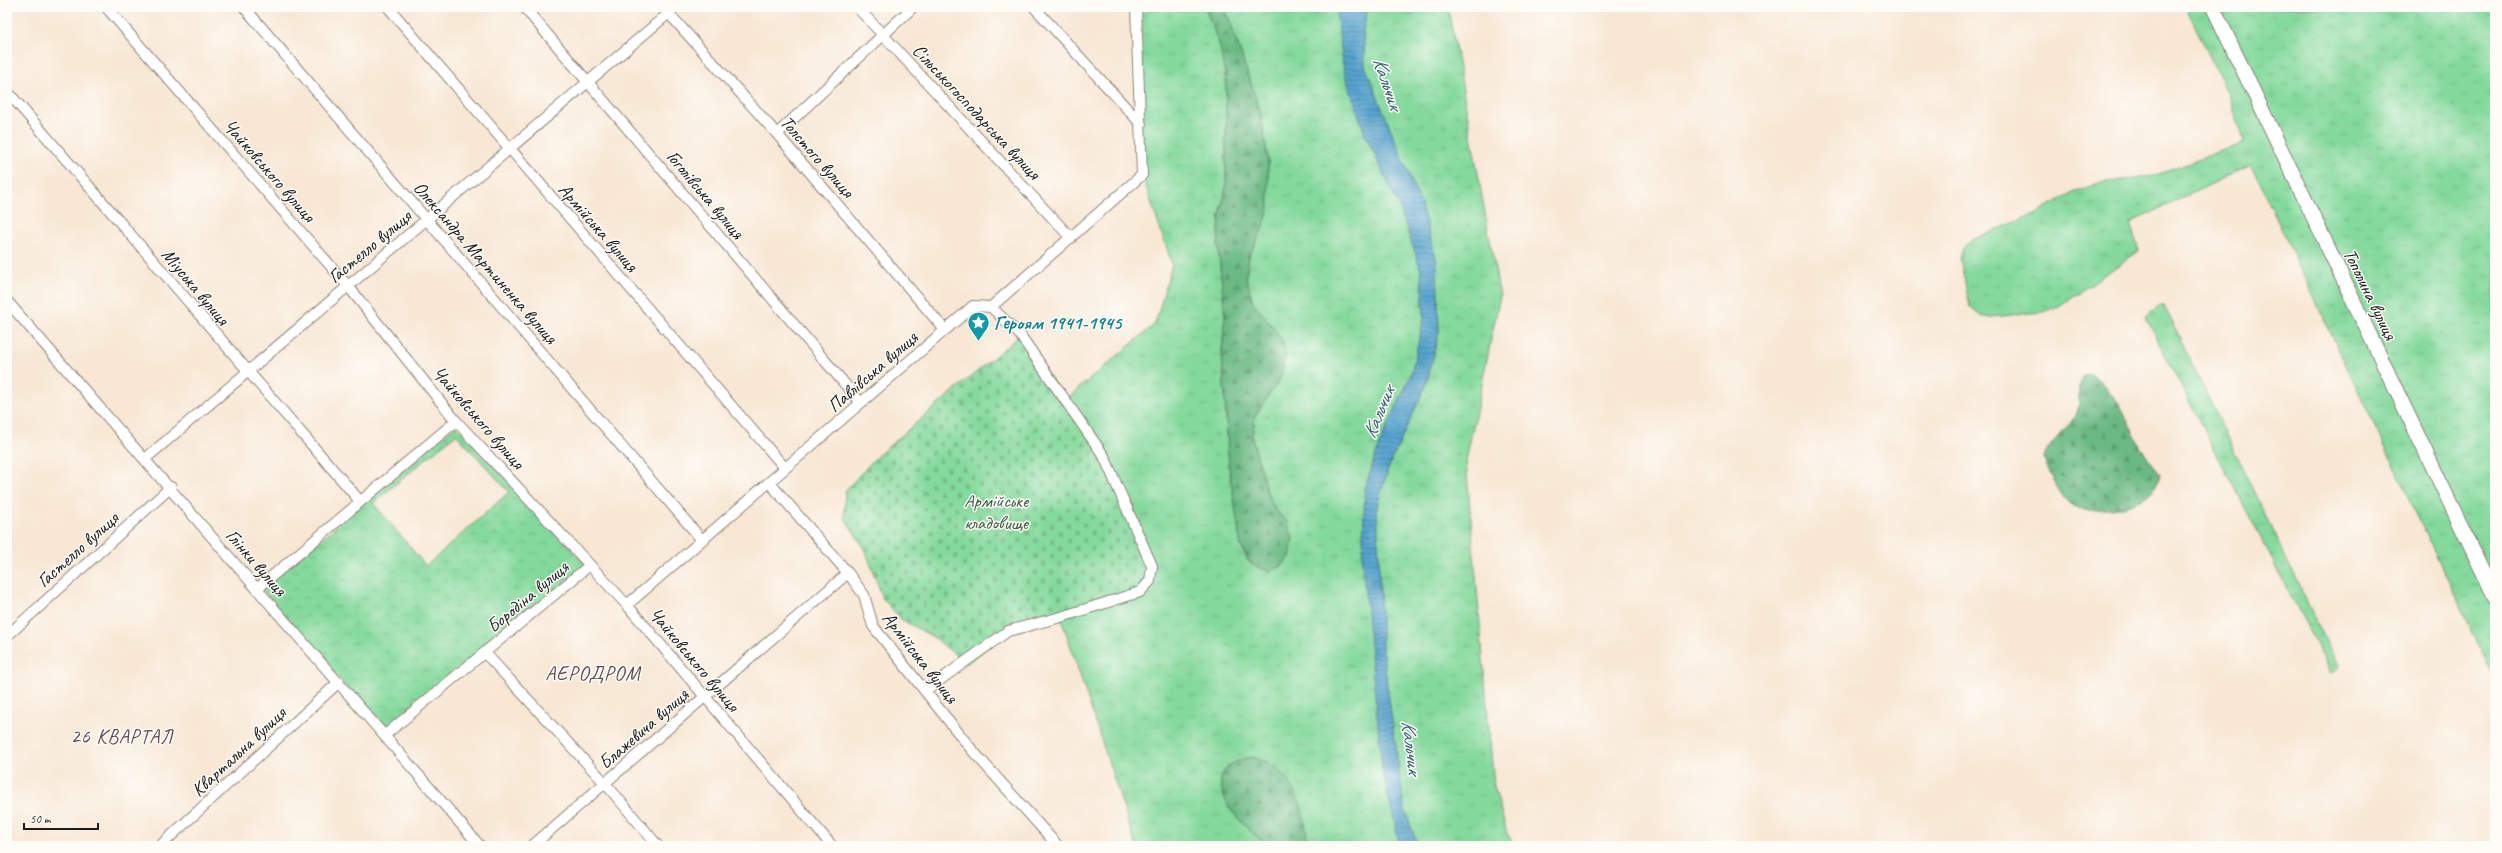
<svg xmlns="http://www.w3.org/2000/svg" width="2502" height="853" font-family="Caveat,sans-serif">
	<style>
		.grass { fill: url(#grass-tufts); stroke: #507a5c }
		.forest { fill: url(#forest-firs); stroke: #446a50 }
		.cemetery { fill: url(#cemetery-stones); stroke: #507a5c }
		.park { fill: url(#park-crowns); stroke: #507a5c; fill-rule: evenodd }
		.water { fill: url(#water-rules); stroke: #386075 }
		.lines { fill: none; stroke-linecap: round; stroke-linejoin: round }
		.minor-casing { stroke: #8a8278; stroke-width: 12 }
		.secondary-casing { stroke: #8a8278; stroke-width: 16 }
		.minor { stroke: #fff; stroke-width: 10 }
		.secondary { stroke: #fff; stroke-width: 14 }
		.labels { text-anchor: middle; stroke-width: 3; stroke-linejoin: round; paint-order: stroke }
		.street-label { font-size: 19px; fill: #1c1c1c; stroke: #fdfcf7 }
		.culture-label { font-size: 19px; font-weight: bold; fill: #0d838f; stroke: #fdfcf7; text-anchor: start }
		.park-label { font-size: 19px; fill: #405e49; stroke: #fdfcf7 }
		.water-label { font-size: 20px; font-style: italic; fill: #386075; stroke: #fdfcf7 }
		.neighbourhood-label { font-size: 20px; letter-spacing: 1px; fill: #604853; stroke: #fdfcf7 }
	</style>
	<defs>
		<pattern id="grass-tufts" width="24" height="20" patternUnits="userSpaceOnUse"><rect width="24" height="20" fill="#84d99c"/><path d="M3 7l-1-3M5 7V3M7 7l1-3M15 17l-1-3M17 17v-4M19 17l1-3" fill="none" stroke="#71ba86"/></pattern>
		<pattern id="forest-firs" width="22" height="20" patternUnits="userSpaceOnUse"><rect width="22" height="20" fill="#6bb984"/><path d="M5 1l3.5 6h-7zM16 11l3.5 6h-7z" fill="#5c9e71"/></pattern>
		<pattern id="cemetery-stones" width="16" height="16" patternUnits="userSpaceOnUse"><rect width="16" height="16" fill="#84d99c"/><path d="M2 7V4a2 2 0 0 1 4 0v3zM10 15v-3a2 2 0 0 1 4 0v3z" fill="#71ba86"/></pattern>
		<pattern id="park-crowns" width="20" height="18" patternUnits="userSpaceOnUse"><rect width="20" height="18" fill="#84d99c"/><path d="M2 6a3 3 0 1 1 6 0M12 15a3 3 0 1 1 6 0" fill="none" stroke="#71ba86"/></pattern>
		<pattern id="water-rules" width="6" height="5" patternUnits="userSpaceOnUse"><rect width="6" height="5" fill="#55a3ce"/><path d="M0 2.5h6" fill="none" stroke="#4684a6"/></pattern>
	</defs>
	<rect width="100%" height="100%" fill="#fdfcf7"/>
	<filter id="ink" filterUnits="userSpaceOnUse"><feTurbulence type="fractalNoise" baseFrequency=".025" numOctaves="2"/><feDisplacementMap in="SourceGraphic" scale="8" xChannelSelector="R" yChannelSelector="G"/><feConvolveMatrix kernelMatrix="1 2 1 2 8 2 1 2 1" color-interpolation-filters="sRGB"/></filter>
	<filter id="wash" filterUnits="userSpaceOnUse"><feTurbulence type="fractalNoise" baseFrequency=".012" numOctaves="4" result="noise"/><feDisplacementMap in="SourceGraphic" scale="16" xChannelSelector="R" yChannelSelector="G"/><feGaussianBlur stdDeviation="0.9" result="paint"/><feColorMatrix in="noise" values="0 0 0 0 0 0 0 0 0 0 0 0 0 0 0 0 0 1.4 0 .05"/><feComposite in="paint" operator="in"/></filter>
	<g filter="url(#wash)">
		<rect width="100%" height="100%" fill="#f8e7d4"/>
		<path class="grass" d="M1136,7H1205L1220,46L1226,82V187L1220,215L1218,246L1225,315L1222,352L1229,467L1241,546L1248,561L1258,568L1287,522L1274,508L1266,490L1252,437L1255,416L1266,399L1282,339L1253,302L1246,277L1249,256L1264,226L1268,161L1261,114L1225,7H1340L1337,17L1344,71L1365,134L1399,206L1421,270L1424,318L1411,375L1379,445L1365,488L1382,769L1400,846H1308L1296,794L1221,782C1227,820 1246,821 1268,846H1136L1061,617L1065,400L1155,324L1172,264L1142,175Z
			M1368,7H1448L1500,296L1466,461L1494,786L1507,833L1515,846H1418L1404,807L1382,648L1377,506L1388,469L1427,382L1439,332L1437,262L1420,202L1365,66L1363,31Z
			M2186,7H2495V679L2251,165L2130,223L2139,251L2059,306L2043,312L1991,317L1979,315L1970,307L1960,259L1963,248L1972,240L2035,214L2070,194L2099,183L2154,176L2245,142L2229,97Z
			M2163,304L2339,668L2332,674L2145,317Z"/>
		<path class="forest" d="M1205,7H1225L1261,114L1268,161L1269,207L1264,226L1249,256L1246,277L1253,302L1282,339L1286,355L1281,377L1255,416L1252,437L1266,490L1274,508L1287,522L1293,538L1290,557L1281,567L1270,571L1258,568L1248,560L1241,546L1229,467L1222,352L1225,315L1218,246L1220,215L1226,187V82L1220,46Z
			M2090,374C2118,390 2129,427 2145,454C2149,461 2155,467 2160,474C2154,501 2128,506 2104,509C2094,510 2083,512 2074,507C2059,498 2051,473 2043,458C2043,450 2070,426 2076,414C2083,400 2074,389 2083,376Z
			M1252,757C1259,759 1267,761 1273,765C1298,782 1306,818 1308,846C1300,846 1274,849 1268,846C1264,843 1260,839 1256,836C1228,813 1195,767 1252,757Z"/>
		<path class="cemetery" d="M1020,335L1104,456L1152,566L1140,592L1008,631L966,664L935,638L902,620L883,599L865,549L844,517L845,491L876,457Z"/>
		<path class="park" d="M456,425L586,565L385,732L262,589ZM456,434L509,492L426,566L373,503Z"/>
		<path class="water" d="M1340,7H1368L1363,31L1365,66L1420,202L1437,262L1439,332L1427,382L1388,469L1377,506L1382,648L1404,807L1418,846H1400L1382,769L1362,561L1365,488L1379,445L1411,375L1424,318L1421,270L1399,206L1365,134L1344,71L1337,17Z"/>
	</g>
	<g filter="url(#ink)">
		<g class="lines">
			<defs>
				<path id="minor" d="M106,7L348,286L456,421L627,605L832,846
					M244,7L702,540
					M388,7L785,468
					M524,7L861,403
					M663,7L777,134L945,330
					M857,7L1071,238
					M1034,7L1141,124
					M7,91L360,501
					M777,134L913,7
					M7,301L480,846
					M145,459L669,13
					M769,482L848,573L864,595L873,626L972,750L1058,846
					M258,588L456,421
					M627,605L973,306L991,307L1142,175L1136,7
					M7,636L171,487
					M485,653L605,783L658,846
					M926,690L1008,631L1061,617L1140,592L1150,581L1152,566L1104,456L1020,335L991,307
					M385,735L590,565
					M160,846L339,682
					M532,846L848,573"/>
				<path id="secondary" d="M2213,7L2495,597"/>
			</defs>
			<use href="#minor" class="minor-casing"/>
			<use href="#secondary" class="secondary-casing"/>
			<use href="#minor" class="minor"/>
			<use href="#secondary" class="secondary"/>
		</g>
	</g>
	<defs>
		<symbol id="sight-pin" viewBox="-11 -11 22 30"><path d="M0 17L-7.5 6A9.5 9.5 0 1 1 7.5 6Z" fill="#0f9aa8" stroke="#fdfcf7"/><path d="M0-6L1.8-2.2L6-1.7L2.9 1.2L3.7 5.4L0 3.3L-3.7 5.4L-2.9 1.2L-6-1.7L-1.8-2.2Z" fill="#fff"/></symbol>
	</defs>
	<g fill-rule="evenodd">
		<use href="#sight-pin" x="966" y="310" width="25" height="34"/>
	</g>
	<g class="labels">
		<g class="street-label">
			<text transform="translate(977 111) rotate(47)" y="7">Сільськогосподарська вулиця</text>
			<text transform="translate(818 156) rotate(49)" y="7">Толстого вулиця</text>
			<text transform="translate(270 170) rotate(49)" y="7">Чайковського вулиця</text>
			<text transform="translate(706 194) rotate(50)" y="7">Гоголівська вулиця</text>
			<text transform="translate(599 227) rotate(49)" y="7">Армійська вулиця</text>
			<text transform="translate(369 246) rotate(-40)" y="7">Гастелло вулиця</text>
			<text transform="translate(486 262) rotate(49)" y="7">Олександра Мартиненка вулиця</text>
			<text transform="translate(196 286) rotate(50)" y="7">Міуська вулиця</text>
			<text transform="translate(2371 294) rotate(64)" y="7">Тополина вулиця</text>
			<text transform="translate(872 371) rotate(-41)" y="7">Павлівська вулиця</text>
			<text transform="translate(479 417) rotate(49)" y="7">Чайковського вулиця</text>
			<text transform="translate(77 549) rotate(-42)" y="7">Гастелло вулиця</text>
			<text transform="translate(257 562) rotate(49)" y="7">Глінки вулиця</text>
			<text transform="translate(527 596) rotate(-40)" y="7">Бородіна вулиця</text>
			<text transform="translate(921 657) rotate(52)" y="7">Армійська вулиця</text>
			<text transform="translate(695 659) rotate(50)" y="7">Чайковського вулиця</text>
			<text transform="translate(643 728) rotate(-41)" y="7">Блажевича вулиця</text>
			<text transform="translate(238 751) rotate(-43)" y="7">Квартальна вулиця</text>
		</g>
		<g class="culture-label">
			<text x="994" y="329">Героям 1941-1945</text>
		</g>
		<g class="park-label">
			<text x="996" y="507">Армійське<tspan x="996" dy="22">кладовище</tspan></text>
		</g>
		<g class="water-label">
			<text transform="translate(1388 83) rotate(71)" y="7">Кальчик</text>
			<text transform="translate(1378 412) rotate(-67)" y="7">Кальчик</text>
			<text transform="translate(1412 747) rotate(83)" y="7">Кальчик</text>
		</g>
		<g class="neighbourhood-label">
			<text x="593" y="680">АЕРОДРОМ</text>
			<text x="122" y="743">26 КВАРТАЛ</text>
		</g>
	</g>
	<rect width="2502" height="853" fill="none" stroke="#fdfcf7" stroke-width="24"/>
	<path d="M24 823v6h74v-6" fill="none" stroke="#1c1c1c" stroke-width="2"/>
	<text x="30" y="823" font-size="12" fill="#1c1c1c" stroke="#fdfcf7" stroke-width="3" paint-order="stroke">50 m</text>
</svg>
